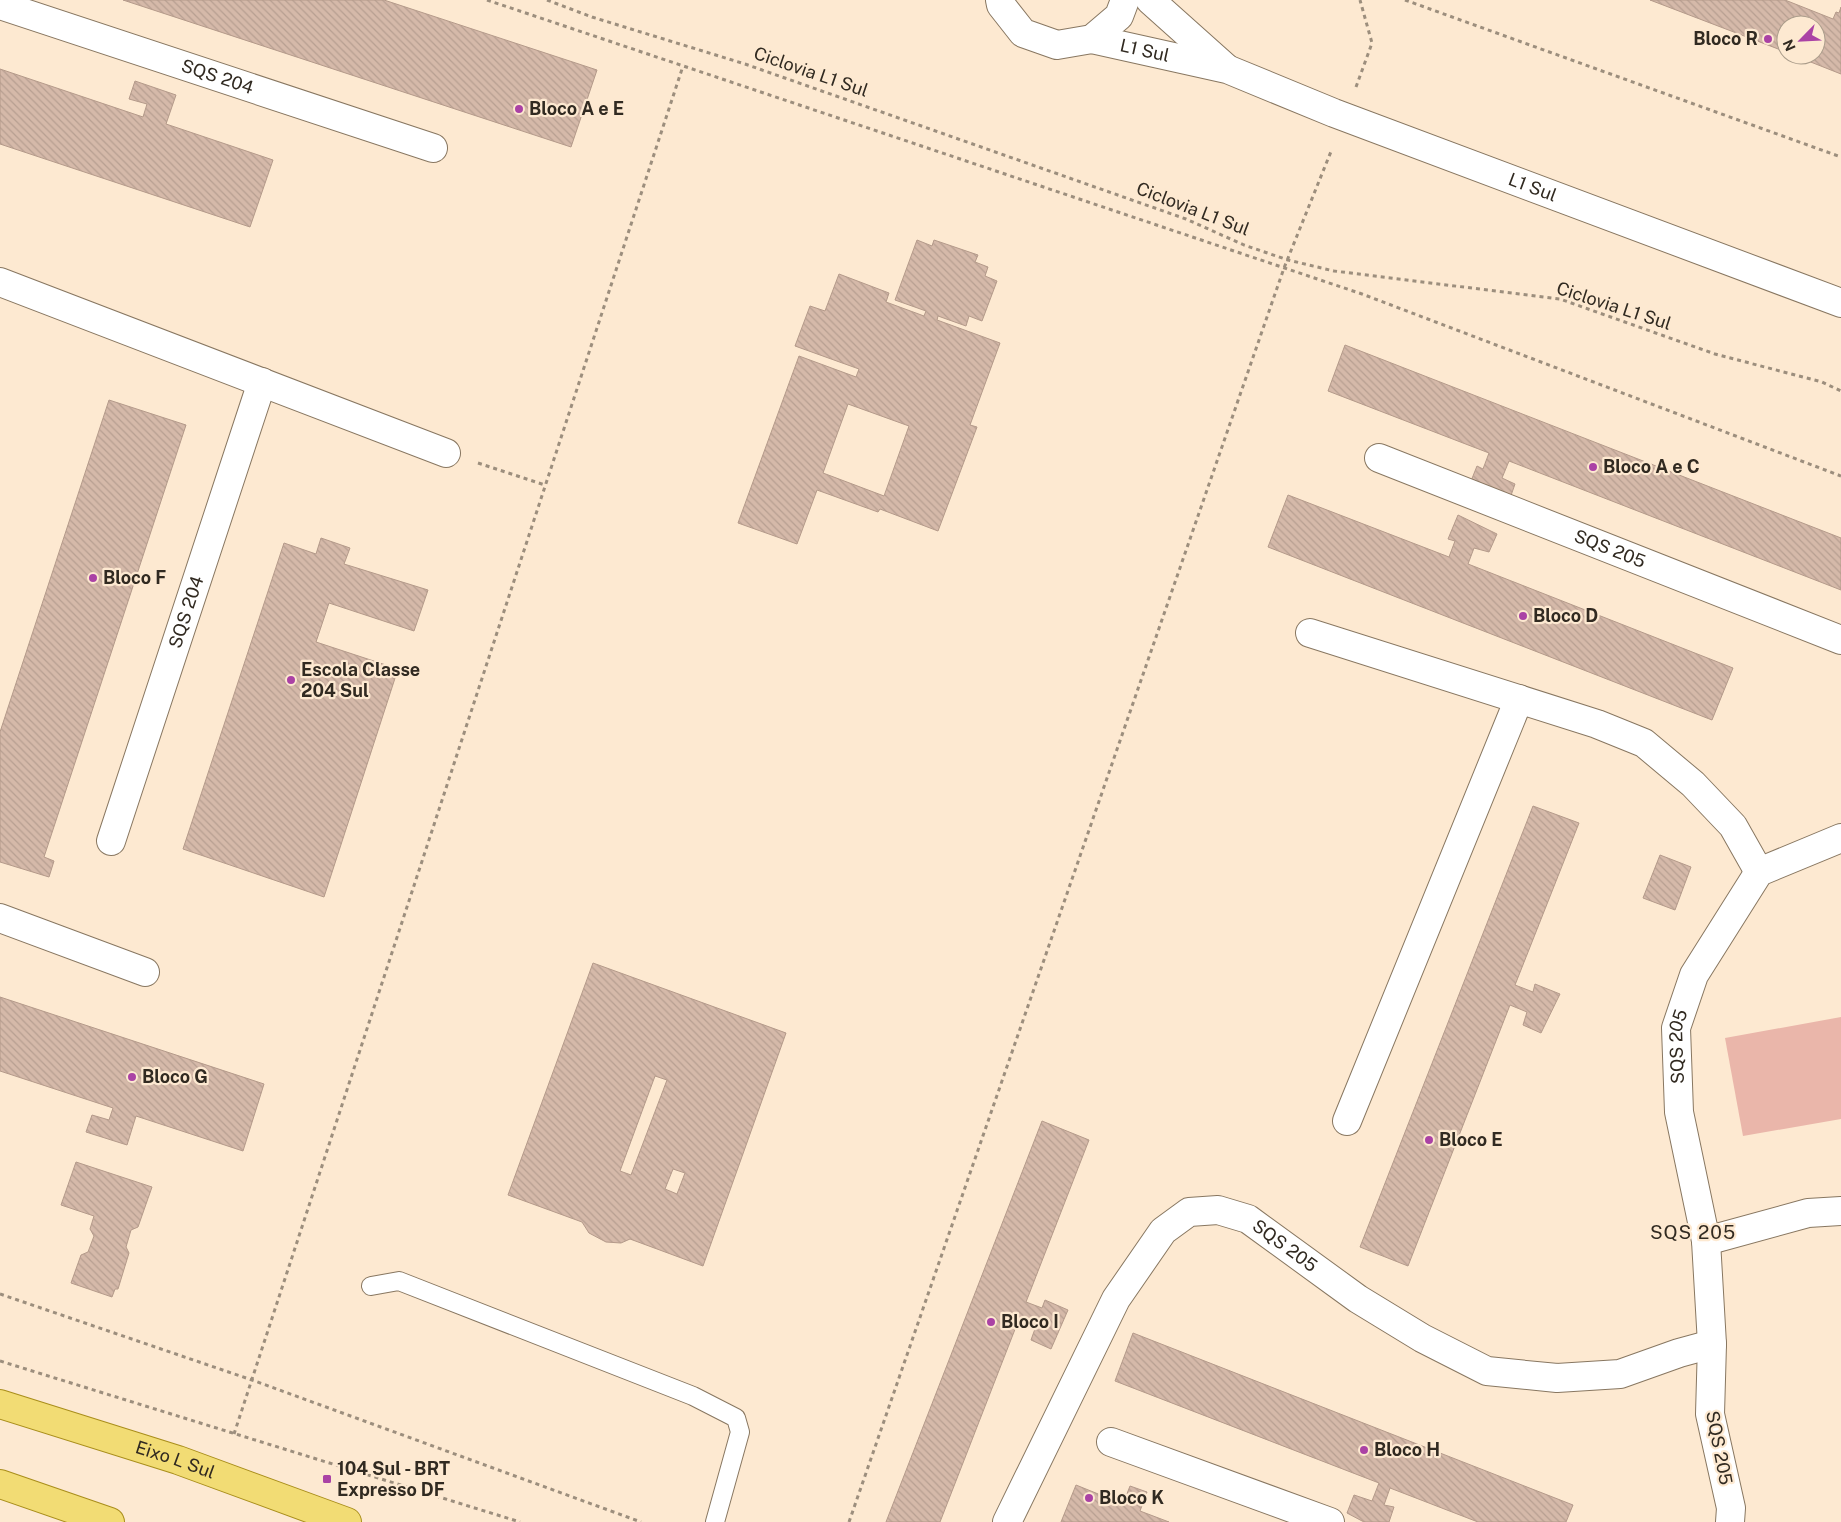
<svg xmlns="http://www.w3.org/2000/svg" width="1841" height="1522" font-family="'Public Sans',sans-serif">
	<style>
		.pitch { fill: #eab6aa }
		.building { fill: url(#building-back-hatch); stroke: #b49a8a; fill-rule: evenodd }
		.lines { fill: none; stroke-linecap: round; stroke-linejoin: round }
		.service-casing { stroke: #887761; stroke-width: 20 }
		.minor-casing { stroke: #887761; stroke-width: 30 }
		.tertiary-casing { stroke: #887761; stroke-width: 30 }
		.primary-casing { stroke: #a98e1b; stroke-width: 30 }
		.path { stroke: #9c8e7d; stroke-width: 3; stroke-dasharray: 4 4; stroke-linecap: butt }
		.service { stroke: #fff; stroke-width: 18 }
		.minor { stroke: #fff; stroke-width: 28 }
		.tertiary { stroke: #fff; stroke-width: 28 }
		.primary { stroke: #f2dc74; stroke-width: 28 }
		.poi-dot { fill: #aa42a5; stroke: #fde9d1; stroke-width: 2 }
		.labels { text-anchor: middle; stroke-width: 4.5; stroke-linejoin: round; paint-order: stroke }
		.poi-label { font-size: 18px; font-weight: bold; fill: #312a21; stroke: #fde9d1; text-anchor: start }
		.street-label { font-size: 18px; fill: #312a21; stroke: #fde9d1 }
		.neighbourhood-label { font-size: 19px; letter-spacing: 1px; fill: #312a21; stroke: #fde9d1 }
	</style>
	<defs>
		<pattern id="building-back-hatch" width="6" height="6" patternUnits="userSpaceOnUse" patternTransform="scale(1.25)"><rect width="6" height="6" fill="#d5b9a9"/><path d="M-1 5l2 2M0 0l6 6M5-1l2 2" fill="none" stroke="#b79f91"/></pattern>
	</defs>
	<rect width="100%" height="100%" fill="#fde9d1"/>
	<path class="pitch" d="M1841,1017V1119L1743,1136L1725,1038Z"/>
	<path class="building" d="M123,0H384L597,70L571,147Z
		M1650,0H1785L1833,19L1836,12L1839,13L1841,7V74L1793,55H1816V25H1786V52Z
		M0,69L143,117L147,104L129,99L135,81L176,95L166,124L273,160L250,227L0,144Z
		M917,240L932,246L934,240L978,255L975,262L988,267L985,276L997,281L982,321L969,316L966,326L938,316L937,320L1000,343L970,425L977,427L938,531L880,509L878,512L817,490L797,544L738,523L799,356L856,377L859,369L795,346L810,306L825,311L839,274L889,293L886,302L924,316L926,311L895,300ZM848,404L909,426L884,496L823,473Z
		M1345,345L1841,538V590L1509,461L1502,478L1515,484L1508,504L1467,491L1477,466L1483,469L1489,453L1328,391Z
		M109,400L186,425L44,857L54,861L49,877L0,862V732Z
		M1288,495L1449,557L1455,541L1448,539L1458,515L1497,534L1489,552L1474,548L1468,564L1733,668L1712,720L1268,547Z
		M321,538L350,548L344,564L428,590L414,631L329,603L316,642L398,669L324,897L183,849L284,543L316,554Z
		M1533,806L1579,823L1515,985L1533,992L1535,984L1560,994L1541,1033L1523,1025L1527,1012L1510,1005L1408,1266L1360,1247Z
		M1660,855L1691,867L1675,910L1643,898Z
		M593,963L786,1033L703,1266L630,1239L621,1243L606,1242L589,1233L582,1222L508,1195ZM655,1076L667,1080L631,1175L620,1171ZM673,1169L685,1173L677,1194L665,1189Z
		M0,997L264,1084L243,1151L136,1116L127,1145L86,1132L92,1115L109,1120L113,1108L0,1071Z
		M1042,1121L1089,1140L1026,1302L1042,1308L1045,1300L1068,1310L1051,1349L1031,1340L1036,1326L1019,1319L940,1522H886Z
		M76,1162L152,1187L138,1227L131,1230L126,1247L129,1253L118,1289H115L112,1297L71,1283L81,1255L88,1252L94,1236L90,1229L94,1216L61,1205Z
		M1133,1333L1573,1505L1566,1522H1478L1390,1488L1384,1505L1394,1507L1389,1522H1364L1347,1513L1354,1495L1372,1501L1379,1483L1115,1381Z
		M1076,1485L1123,1504L1130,1486L1147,1492L1140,1511L1169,1522H1061Z"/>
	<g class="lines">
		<defs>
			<path id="service" d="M371,1286L399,1281L693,1396L736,1418L740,1432L715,1522"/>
			<g id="minor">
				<path id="s1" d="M0,5L433,148"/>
				<path d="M0,282L446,453"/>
				<path id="s2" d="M1379,458L1841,640"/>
				<path d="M1310,633L1597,724L1644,743L1693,784L1733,826L1759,872"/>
				<path id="s3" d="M111,841L262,382"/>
				<path d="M0,918L145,972"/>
				<path d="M1347,1121L1519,699"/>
				<path d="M1706,1241L1808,1213L1841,1211"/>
				<path d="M1111,1442L1330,1522"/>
				<path id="s4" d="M1007,1522L1116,1299L1163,1231L1189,1212L1218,1210L1248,1219L1358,1299L1422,1338L1487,1371L1557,1378L1620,1374L1679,1353L1712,1344"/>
				<path id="s5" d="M1730,1522L1731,1508L1710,1414L1712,1344L1706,1241L1679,1112L1676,1028L1694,975L1759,872L1841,838"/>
			</g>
			<g id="tertiary">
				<path d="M1000,0L1001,5L1023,33L1057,45L1092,39L1119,16L1125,0"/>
				<path d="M1150,0L1226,68"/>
				<path id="s6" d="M1092,39L1227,69L1334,113L1841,303"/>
			</g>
			<g id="primary">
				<path id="s7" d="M0,1404L178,1460L347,1522"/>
				<path d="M0,1484L110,1522"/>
			</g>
		</defs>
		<use href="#service" class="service-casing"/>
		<use href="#minor" class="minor-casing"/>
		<use href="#tertiary" class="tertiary-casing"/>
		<use href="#primary" class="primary-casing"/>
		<path class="path" d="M487,0L1362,294L1841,476
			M547,0L592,17L745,64L1186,219L1244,245L1288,260L1334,271L1560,299L1715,354L1822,382L1841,391
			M1405,0L1841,157
			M1356,87L1372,43L1360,0
			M478,463L545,485
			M0,1294L252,1380L641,1522
			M0,1361L520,1522
			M234,1434L683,66
			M849,1522L1284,268L1332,149"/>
		<use href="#service" class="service"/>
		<use href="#minor" class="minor"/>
		<use href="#tertiary" class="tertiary"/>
		<use href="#primary" class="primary"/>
	</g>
	<g class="poi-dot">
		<circle cx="1768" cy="39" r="5"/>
		<circle cx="519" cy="109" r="5"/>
		<circle cx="1593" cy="467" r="5"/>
		<circle cx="93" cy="578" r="5"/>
		<circle cx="1523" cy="616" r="5"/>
		<circle cx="291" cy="680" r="5"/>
		<circle cx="132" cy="1077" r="5"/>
		<circle cx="1429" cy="1140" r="5"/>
		<circle cx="991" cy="1322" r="5"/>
		<circle cx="1364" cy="1450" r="5"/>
		<rect x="322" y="1474" width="10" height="10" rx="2.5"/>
		<circle cx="1089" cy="1498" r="5"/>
	</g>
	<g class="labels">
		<g class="poi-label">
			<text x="1758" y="45" text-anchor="end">Bloco R</text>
			<text x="529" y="115">Bloco A e E</text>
			<text x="1603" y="473">Bloco A e C</text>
			<text x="103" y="584">Bloco F</text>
			<text x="1533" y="622">Bloco D</text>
			<text x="301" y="676">Escola Classe<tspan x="301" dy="21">204 Sul</tspan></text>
			<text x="142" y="1083">Bloco G</text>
			<text x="1439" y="1146">Bloco E</text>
			<text x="1001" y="1328">Bloco I</text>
			<text x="1374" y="1456">Bloco H</text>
			<text x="337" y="1475">104 Sul - BRT<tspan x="337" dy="21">Expresso DF</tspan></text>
			<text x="1099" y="1504">Bloco K</text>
		</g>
		<g class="street-label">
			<text dy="6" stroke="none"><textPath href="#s6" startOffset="54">L1 Sul</textPath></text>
			<text transform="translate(811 72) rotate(19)" y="6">Ciclovia L1 Sul</text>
			<text dy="6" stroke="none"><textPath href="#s1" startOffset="229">SQS 204</textPath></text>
			<text dy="6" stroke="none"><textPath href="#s6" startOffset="466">L1 Sul</textPath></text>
			<text transform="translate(1193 209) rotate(21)" y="6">Ciclovia L1 Sul</text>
			<text transform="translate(1614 306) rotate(18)" y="6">Ciclovia L1 Sul</text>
			<text dy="6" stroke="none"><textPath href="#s2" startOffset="248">SQS 205</textPath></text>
			<text dy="6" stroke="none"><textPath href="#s3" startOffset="241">SQS 204</textPath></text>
			<text dy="6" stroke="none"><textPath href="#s5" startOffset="481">SQS 205</textPath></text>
			<text dy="6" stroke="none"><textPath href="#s4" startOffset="469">SQS 205</textPath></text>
			<text transform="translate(1719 1448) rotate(79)" y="6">SQS 205</text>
			<text dy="6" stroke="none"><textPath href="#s7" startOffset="184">Eixo L Sul</textPath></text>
		</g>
		<g class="neighbourhood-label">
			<text x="1693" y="1239">SQS 205</text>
		</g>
	</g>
	<g transform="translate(1801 40) rotate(246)"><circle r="24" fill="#fde9d1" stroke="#ab9d8b"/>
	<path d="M0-4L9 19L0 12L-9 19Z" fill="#aa42a5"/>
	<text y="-8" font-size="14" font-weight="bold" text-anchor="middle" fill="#312a21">N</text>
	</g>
</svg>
